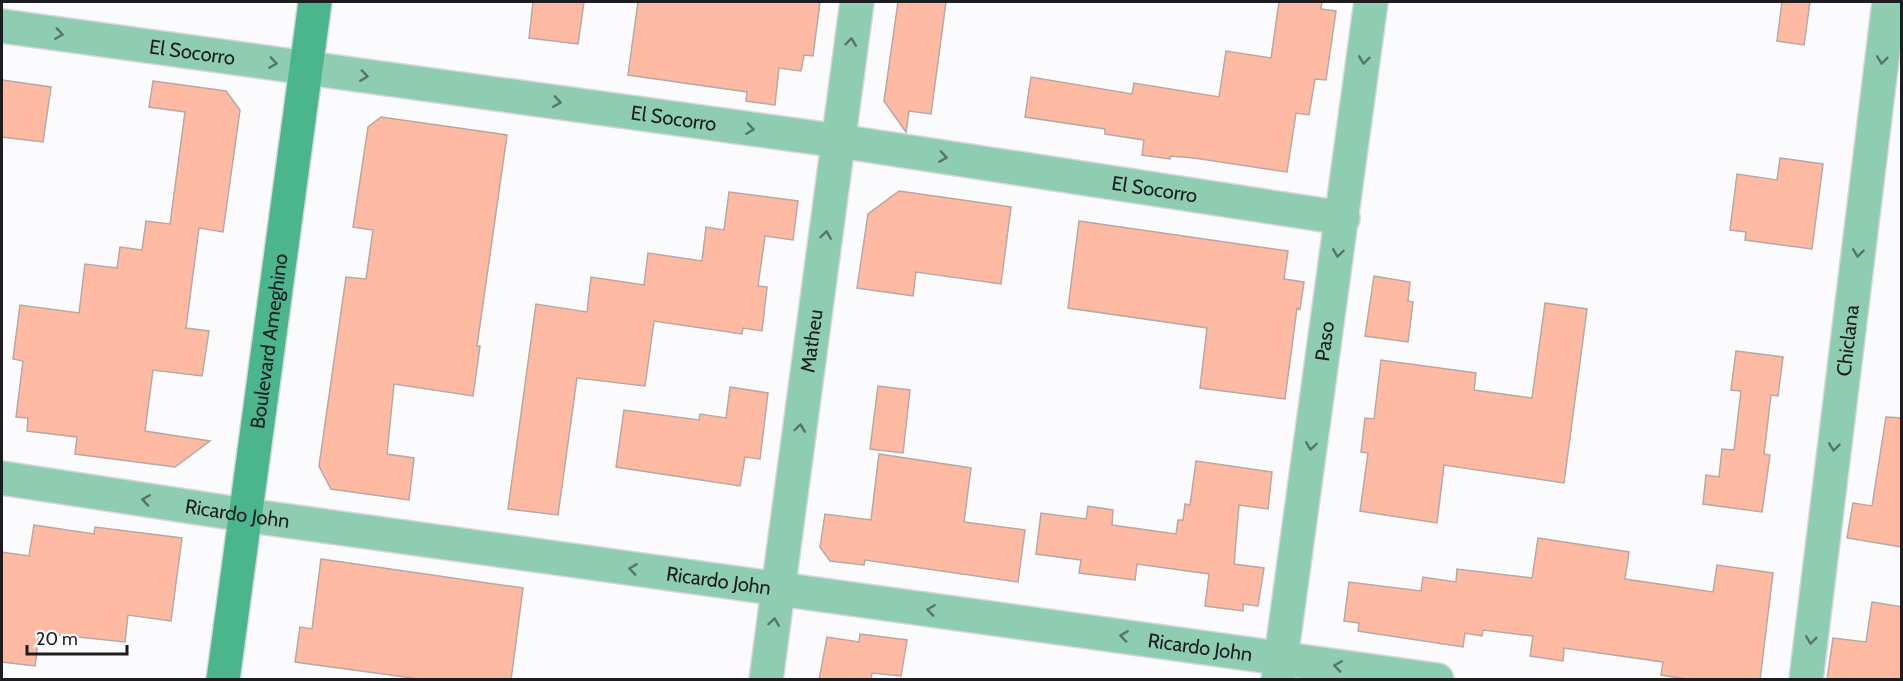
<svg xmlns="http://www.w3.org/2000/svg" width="1903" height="681" font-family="Cabin,sans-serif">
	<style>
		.building { fill: #ffbaa4; stroke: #b8a7a2; stroke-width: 1.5 }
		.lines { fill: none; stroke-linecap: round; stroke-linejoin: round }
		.minor-casing { stroke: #d7d7db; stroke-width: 36 }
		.secondary-casing { stroke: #d7d7db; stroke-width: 36 }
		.minor { stroke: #8ecdb2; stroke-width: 33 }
		.secondary { stroke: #4bb58e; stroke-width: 33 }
		.oneway { stroke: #55746a }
		.labels { text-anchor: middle; stroke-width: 6; stroke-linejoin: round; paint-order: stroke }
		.street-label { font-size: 20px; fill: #1c1c21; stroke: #fbfbfe }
	</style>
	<rect width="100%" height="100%" fill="#fbfbfe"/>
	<path class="building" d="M533,2H584L578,44L529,38Z
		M638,2H820L813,56L804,55L801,71L779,68L775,105L746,101L747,92L628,75Z
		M898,2H946L931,114L909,111L906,132L884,101Z
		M1279,2H1322L1321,9L1336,11L1326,80L1315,79L1309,115L1296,113L1287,172L1194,158L1170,156V159L1142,155L1144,140L1105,134V129L1025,117L1031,77L1132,94L1134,83L1219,97L1226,51L1271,58Z
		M1782,2H1810L1804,45L1777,41Z
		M2,80L51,87L43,142L2,137Z
		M153,81L226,91L240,110L223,232L199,228L186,328L209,331L202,376L153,370L145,431L210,441L175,467L75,454L77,437L27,431L28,418L16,417L23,361L13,359L20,305L79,313L85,264L117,268L120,247L142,250L146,221L170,224L185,112L149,107Z
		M381,117L507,135L477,346H480L473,396L394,384L387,454L414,458L409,500L331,489L319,466L346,277L366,279L373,230L353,227L368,127Z
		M1780,158L1823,164L1812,249L1745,240L1746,232L1730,230L1737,174L1777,180Z
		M899,191L1011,207L1001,284L916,272L913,296L857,288L868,214Z
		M729,192L798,201L793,240L765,236L758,286L767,287L762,331L743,328L742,334L654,321L645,386L577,378L558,515L508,509L536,304L587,312L591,277L644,285L648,253L702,261L706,227L724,230Z
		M1079,221L1288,251L1284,279L1304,282L1300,309L1297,308L1285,399L1200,388L1207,328L1068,308Z
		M1374,276L1410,282L1408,301L1413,302L1408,342L1365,336Z
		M1545,303L1587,309L1564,483L1444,465L1437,523L1360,511L1368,453L1361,452L1365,418L1374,419L1381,360L1476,373L1474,390L1532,398Z
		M1736,351L1783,357L1778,396L1771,395L1764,454L1770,455L1762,512L1703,504L1706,475L1719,477L1722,449L1734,450L1741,391L1731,390Z
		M878,386L910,390L903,453L870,449Z
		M730,387L768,393L760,459L745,457L740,486L616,467L624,410L699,420L700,414L726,418Z
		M1886,417L1902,418V547L1847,538L1853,503L1872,506Z
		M879,454L971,468L964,522L1025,530L1018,582L865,560L864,565L830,561L820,547L825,514L871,520Z
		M1196,461L1272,472L1268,509L1239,505L1234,564L1264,568L1258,606L1243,604V611L1205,606L1209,574L1137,564L1135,580L1079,573L1081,560L1036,554L1041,513L1086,519L1088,506L1113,510L1112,525L1176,534L1178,520H1183L1185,504L1190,505Z
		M34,525L94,534L95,527L182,538L171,621L128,615L125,642L39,633L35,666L2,662V552L29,556Z
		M1538,538L1629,552L1625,579L1713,592L1717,565L1773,573L1760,680H1693L1661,675L1663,662L1564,648L1563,661L1530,656L1533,636L1483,630L1482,636L1465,633L1463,647L1358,631L1359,623L1344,621L1349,582L1421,591L1423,577L1456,582L1457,569L1532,578Z
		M321,559L523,588L511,680H427L295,662L300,627L312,629Z
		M1872,602L1902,607V680H1827L1833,638L1866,642Z
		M860,634L907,640L901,676L872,673L871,680H819L827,637L859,642Z"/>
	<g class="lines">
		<defs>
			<g id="minor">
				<path id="s1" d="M2,26L839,141L1343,218"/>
				<path id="s2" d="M2,478L245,515L1437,680"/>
				<path id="s3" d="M766,680L857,2"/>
				<path id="s4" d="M1278,680L1371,2"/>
				<path id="s5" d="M1806,680L1889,2"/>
			</g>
			<g id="secondary">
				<path id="s6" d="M223,680L315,2"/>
			</g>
		</defs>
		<use href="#minor" class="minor-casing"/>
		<use href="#secondary" class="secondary-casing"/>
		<use href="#minor" class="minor"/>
		<use href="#secondary" class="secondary"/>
	</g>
	<defs><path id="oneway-chevron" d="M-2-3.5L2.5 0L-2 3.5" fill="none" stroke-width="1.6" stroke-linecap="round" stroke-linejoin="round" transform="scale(1.5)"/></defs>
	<g class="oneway">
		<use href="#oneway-chevron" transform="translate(59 34) rotate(8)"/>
		<use href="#oneway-chevron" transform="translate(851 42) rotate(-83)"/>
		<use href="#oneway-chevron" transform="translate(1364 60) rotate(97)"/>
		<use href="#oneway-chevron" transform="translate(1882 60) rotate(97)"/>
		<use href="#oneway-chevron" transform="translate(273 63) rotate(8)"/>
		<use href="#oneway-chevron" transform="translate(364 76) rotate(8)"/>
		<use href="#oneway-chevron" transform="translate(557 102) rotate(8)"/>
		<use href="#oneway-chevron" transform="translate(750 129) rotate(8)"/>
		<use href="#oneway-chevron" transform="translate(943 157) rotate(9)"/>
		<use href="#oneway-chevron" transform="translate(826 235) rotate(-82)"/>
		<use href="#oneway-chevron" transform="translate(1338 253) rotate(98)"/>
		<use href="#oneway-chevron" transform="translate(1858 253) rotate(97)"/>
		<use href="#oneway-chevron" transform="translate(800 428) rotate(-82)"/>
		<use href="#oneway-chevron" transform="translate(1311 446) rotate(98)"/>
		<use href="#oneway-chevron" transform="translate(1834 447) rotate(97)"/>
		<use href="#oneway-chevron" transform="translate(146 500) rotate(-171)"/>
		<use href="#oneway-chevron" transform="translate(633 569) rotate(-172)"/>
		<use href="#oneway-chevron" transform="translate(931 610) rotate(-172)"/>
		<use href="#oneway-chevron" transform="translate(774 622) rotate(-82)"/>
		<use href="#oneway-chevron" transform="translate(1124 636) rotate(-172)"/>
		<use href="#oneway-chevron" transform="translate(1811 640) rotate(97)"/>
		<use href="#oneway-chevron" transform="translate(1338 666) rotate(-172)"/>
	</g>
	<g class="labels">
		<g class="street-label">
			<text dy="7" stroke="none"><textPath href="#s1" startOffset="192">El Socorro</textPath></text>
			<text dy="7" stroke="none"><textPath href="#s1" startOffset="678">El Socorro</textPath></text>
			<text dy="7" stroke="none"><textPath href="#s1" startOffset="1164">El Socorro</textPath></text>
			<text dy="7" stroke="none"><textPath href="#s6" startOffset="342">Boulevard Ameghino</textPath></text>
			<text dy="7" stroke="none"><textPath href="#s3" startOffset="342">Matheu</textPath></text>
			<text dy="7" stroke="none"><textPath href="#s4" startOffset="342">Paso</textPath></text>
			<text dy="7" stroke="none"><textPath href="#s5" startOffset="342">Chiclana</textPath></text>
			<text dy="7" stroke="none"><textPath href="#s2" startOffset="238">Ricardo John</textPath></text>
			<text dy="7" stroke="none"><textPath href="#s2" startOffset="724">Ricardo John</textPath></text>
			<text dy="7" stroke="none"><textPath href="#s2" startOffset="1210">Ricardo John</textPath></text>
		</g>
	</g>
	<rect width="1903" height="681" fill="none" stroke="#1c1c21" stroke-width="6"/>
	<path d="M27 645v9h100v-9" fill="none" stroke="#1c1c21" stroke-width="3"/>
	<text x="36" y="645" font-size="18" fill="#1c1c21" stroke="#fbfbfe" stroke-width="4.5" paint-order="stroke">20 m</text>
</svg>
